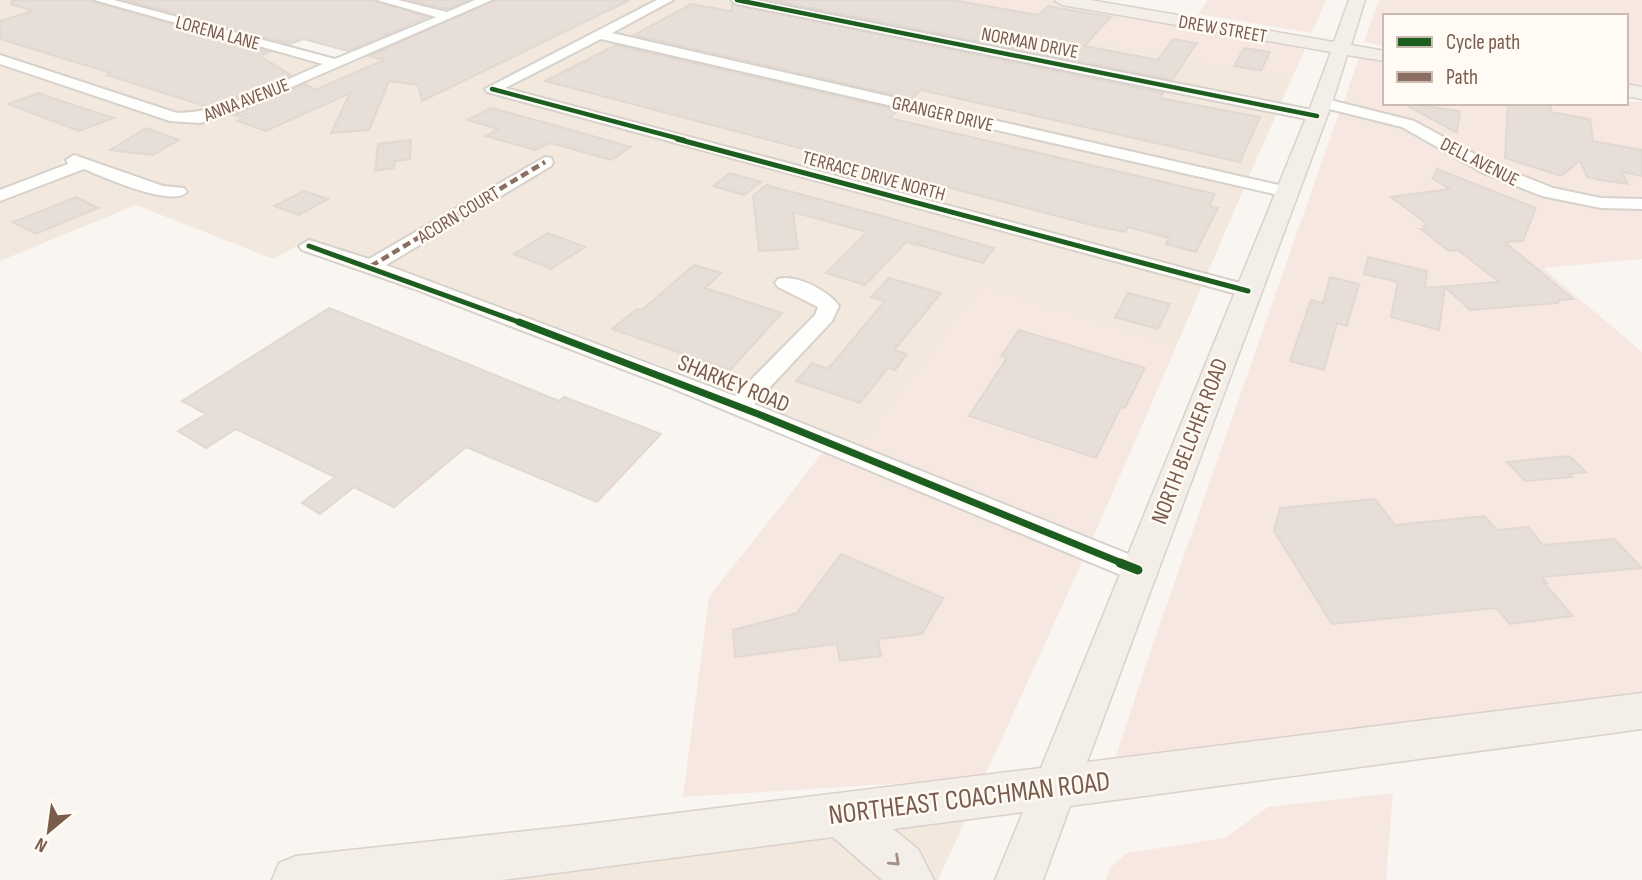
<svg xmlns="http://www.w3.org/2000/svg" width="1642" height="880" font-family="'Sofia Sans Condensed',sans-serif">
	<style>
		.residential { fill: #f2e8de }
		.commercial { fill: #f6e8e1 }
		.building { fill: #e6ded7; stroke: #e2d8d2; stroke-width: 2 }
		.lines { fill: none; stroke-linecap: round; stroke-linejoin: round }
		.minor-casing { stroke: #d7d1cb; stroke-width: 4 }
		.major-casing { stroke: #dad1cc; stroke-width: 3 }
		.minor { fill: #fefefd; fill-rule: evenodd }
		.major { fill: #f3eee8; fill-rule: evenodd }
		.quiet { stroke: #8d6e63; stroke-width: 4.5; stroke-dasharray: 8 4.5; stroke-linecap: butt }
		.cycleway-far3-casing { stroke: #fffaf3; stroke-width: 7 }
		.cycleway-far2-casing { stroke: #fffaf3; stroke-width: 9 }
		.cycleway-far1-casing { stroke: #fffaf3; stroke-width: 11 }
		.cycleway-casing { stroke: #fffaf3; stroke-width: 13 }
		.cycleway-far3 { stroke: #1b5e20; stroke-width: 4.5 }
		.cycleway-far2 { stroke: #1b5e20; stroke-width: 5 }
		.cycleway-far1 { stroke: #1b5e20; stroke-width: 7 }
		.cycleway { stroke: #1b5e20; stroke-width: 9 }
		.oneway { stroke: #a48f83 }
		.labels { text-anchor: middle; stroke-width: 5; stroke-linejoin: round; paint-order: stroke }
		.far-street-label { font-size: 19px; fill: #7a5c4d; stroke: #fffaf3 }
		.street-label { font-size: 23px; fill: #7a5c4d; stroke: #fffaf3 }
		.near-street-label { font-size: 28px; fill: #7a5c4d; stroke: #fffaf3 }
	</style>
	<rect width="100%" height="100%" fill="#f9f5f0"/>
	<path class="residential" d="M0,0H86L324,65L220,109L183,114L0,54Z
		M493,0H660L482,90L1202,285L1176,347L982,287L861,446L757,402L834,320L839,307L826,292L785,275L772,285L812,302L818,308L815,315L738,394L386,264L556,160L545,156L373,259L307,240L273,259L136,205L0,261V200L80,169L152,195L180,197L191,188L169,187L78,155L61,162L69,166L0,193V65L168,121H196Z
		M673,0H724L1278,111L1248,178L609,32Z
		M751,0H869L1292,78L1280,105Z
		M600,37L1245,186L1207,274L503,87Z
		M966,819L938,880H447Z"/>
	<path class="commercial" d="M869,0H1048L1307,45L1292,78Z
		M1208,0H1326L1312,33L1198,14Z
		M1379,0H1642V90L1626,87V16H1385V46L1364,42Z
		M1360,54L1385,59V103L1642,102V199L1598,198L1550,189L1495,167L1412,121L1343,104Z
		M1340,110L1389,121L1548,196L1605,207L1642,209V259L1543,268L1642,352V695L1114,762L1152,647Z
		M982,287L1176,347L1092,540L861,446Z
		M824,451L874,474L1083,560L984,778L683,797L709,597Z
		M1393,793L1386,880H1106L1110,868L1127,853L1225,838L1268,807Z"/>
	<path class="building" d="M12,0H91L270,52L260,56L291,75L251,93L208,107L107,75L111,73L0,39V21L33,11L11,4Z
		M124,0H374L428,17L348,51L303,39L290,44Z
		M409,0H468L447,9Z
		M494,0H630L422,101L418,85L389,81L369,130L331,133L350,93L266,131L238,121L245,118L234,115L305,84L315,90L384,60L369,56Z
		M770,0H952L1038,15L1048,6L1111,17L1084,46L1158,60L1173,39L1197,43L1172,80Z
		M691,4L731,11L732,4L1163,93L1159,98L1260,117L1240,162L921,90L911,99L634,35Z
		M616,45L898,110L889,118L1215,194L1209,206L1218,208L1196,252L1166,244L1169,238L1128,227L1125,232L1099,227L545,81Z
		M1244,48L1270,52L1261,71L1234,66Z
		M39,93L55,99L114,118L79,131L8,104Z
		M1407,103L1460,111L1457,133L1406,105Z
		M1508,103H1550L1551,112L1590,119L1593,141L1642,150V176L1622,172L1628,184L1600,180L1587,177L1580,161L1561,176L1505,158Z
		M491,108L554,125L631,147L611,160L551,143L535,150L486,136L498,129L467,120Z
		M146,128L179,140L153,155L110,150Z
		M411,140L410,159L395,161L394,168L375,171L378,144Z
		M1437,169L1536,208L1523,241L1505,242L1573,299L1559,300L1558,303L1470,310L1445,287L1439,330L1391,317L1398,282L1364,274L1368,257L1427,271L1425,288L1499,282L1458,250L1449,251L1421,229H1427L1423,226L1428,225L1391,197L1450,189L1433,179Z
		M730,173L761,182L744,195L713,186Z
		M766,185L886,217L994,248L983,263L919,245L920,242L916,245L906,242L865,285L826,273L867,232L793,212L798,249L759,251L753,196Z
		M304,191L328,199L299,215L274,206Z
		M76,197L98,208L36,234L13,222Z
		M548,233L585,247L551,269L514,254Z
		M694,265L721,273L705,288L782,313L730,370L612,329L637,309L642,310Z
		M1330,277L1359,284L1347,326L1337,323L1324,370L1290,361L1311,300L1323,303Z
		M889,278L941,293L894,350L907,354L895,370L888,368L860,403L796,381L812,363L828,369L885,301L871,297Z
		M1128,293L1170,304L1158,329L1115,317Z
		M329,308L559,401L564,397L661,434L597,502L466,447L394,507L354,487L320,514L302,503L335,477L236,429L206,448L178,431L206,414L182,401Z
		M1019,330L1145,368L1125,408L1121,407L1096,458L969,416L1007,358L1001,356Z
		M1569,456L1586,472L1569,474L1572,477L1525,481L1507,462Z
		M1375,499L1395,525L1484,516L1497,530L1528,527L1543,545L1614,539L1642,568L1542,577L1547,583H1544L1573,616L1510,624L1496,608L1332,624L1274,531L1280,508Z
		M841,554L943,598L922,634L878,639L881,656L840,661L837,644L735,657L733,630L797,613Z"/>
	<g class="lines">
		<defs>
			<path id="minor" d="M94,0H114L335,59L436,17L377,0H398L447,12L475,0H492L229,114L200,123L170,121L0,64V55L177,113C227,113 277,83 323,64Z
				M657,0H673L612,33L1287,187L1296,192L1287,197L601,39L505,88L1255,287L1258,291L1255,295H1241L487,92L485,89Z
				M731,0H756L1317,111L1325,116L1317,121L737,4Z
				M1322,98L1414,121L1495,165L1553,188L1601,198L1642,199V209L1601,208L1542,196L1483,173L1402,127L1317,106L1314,103L1317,100Z
				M74,155L163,186L184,188L187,192C172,208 104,177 84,169L0,201V190L68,164L66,160Z
				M545,157L551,158L553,162L551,166L386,265L735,396L815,315L818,307L778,287L775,283L778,279C796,274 829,291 839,306L832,321L754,404L1148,562L1152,570L1148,578L1138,581L1128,578L674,389L412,288L302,250L299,246L309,240L369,259Z"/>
			<path id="major" d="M1054,0H1090L1334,42L1349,0H1365L1351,45L1385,51V61L1347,55L1332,103L1087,762L1642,693V729L1070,806L1043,880H995L1023,812L893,829L918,849L934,880H882L833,837L502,880H272L279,863L296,856L581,825L1041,768L1312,103L1331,52L1062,5Z
				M1626,84L1642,87V99L1626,96Z"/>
		</defs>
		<use href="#minor" class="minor-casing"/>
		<use href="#major" class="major-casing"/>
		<use href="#minor" class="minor"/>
		<use href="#major" class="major"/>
		<path class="quiet" d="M371,266L545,162"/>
		<defs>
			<path id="cycleway-far3" d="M737,0L1317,116
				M492,89L684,140"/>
			<path id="cycleway-far2" d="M677,139L1248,291
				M309,246L524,324"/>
			<path id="cycleway-far1" d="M519,322L758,414L1124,564"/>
			<path id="cycleway" d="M1120,563L1138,570"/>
		</defs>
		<use href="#cycleway-far3" class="cycleway-far3-casing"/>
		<use href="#cycleway-far2" class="cycleway-far2-casing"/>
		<use href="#cycleway-far1" class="cycleway-far1-casing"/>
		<use href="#cycleway" class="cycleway-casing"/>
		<use href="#cycleway-far3" class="cycleway-far3"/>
		<use href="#cycleway-far2" class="cycleway-far2"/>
		<use href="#cycleway-far1" class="cycleway-far1"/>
		<use href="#cycleway" class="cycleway"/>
	</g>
	<defs><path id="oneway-chevron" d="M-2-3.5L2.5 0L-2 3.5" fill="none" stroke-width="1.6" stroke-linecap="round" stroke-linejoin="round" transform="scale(1.75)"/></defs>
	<use class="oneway" href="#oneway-chevron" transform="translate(895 861) rotate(43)"/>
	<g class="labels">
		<g class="far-street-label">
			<text transform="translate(1223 28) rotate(10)" y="7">DREW STREET</text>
			<text transform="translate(218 32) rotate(15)" y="7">LORENA LANE</text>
			<text transform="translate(1030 42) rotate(11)" y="7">NORMAN DRIVE</text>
			<text transform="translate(246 99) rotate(-21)" y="7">ANNA AVENUE</text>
			<text transform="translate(943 113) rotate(13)" y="7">GRANGER DRIVE</text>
			<text transform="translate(1480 161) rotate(27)" y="7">DELL AVENUE</text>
			<text transform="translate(874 175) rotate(15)" y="7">TERRACE DRIVE NORTH</text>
			<text transform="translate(458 214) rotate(-31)" y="7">ACORN COURT</text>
		</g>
		<g class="street-label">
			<text transform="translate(734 383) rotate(22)" y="8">SHARKEY ROAD</text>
			<text transform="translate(1189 441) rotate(-69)" y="8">NORTH BELCHER ROAD</text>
		</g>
		<g class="near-street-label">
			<text transform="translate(969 797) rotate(-7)" y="10">NORTHEAST COACHMAN ROAD</text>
		</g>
	</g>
	<rect x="1383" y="14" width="245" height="91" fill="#fffaf3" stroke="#cabbb1" stroke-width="2"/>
	<rect x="1397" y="37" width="35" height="10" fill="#1b5e20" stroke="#cabbb1" stroke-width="2"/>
	<text x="1446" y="49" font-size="21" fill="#7a5c4d">Cycle path</text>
	<rect x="1397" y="72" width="35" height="10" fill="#8d6e63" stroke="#cabbb1" stroke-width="2"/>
	<text x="1446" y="84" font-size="21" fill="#7a5c4d">Path</text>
	<g transform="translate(49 831) rotate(209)" stroke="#fffaf3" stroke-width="5" paint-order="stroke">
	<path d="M0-5L12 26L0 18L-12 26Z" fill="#7a5c4d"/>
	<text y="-10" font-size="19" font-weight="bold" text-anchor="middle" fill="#7a5c4d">N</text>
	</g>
</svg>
